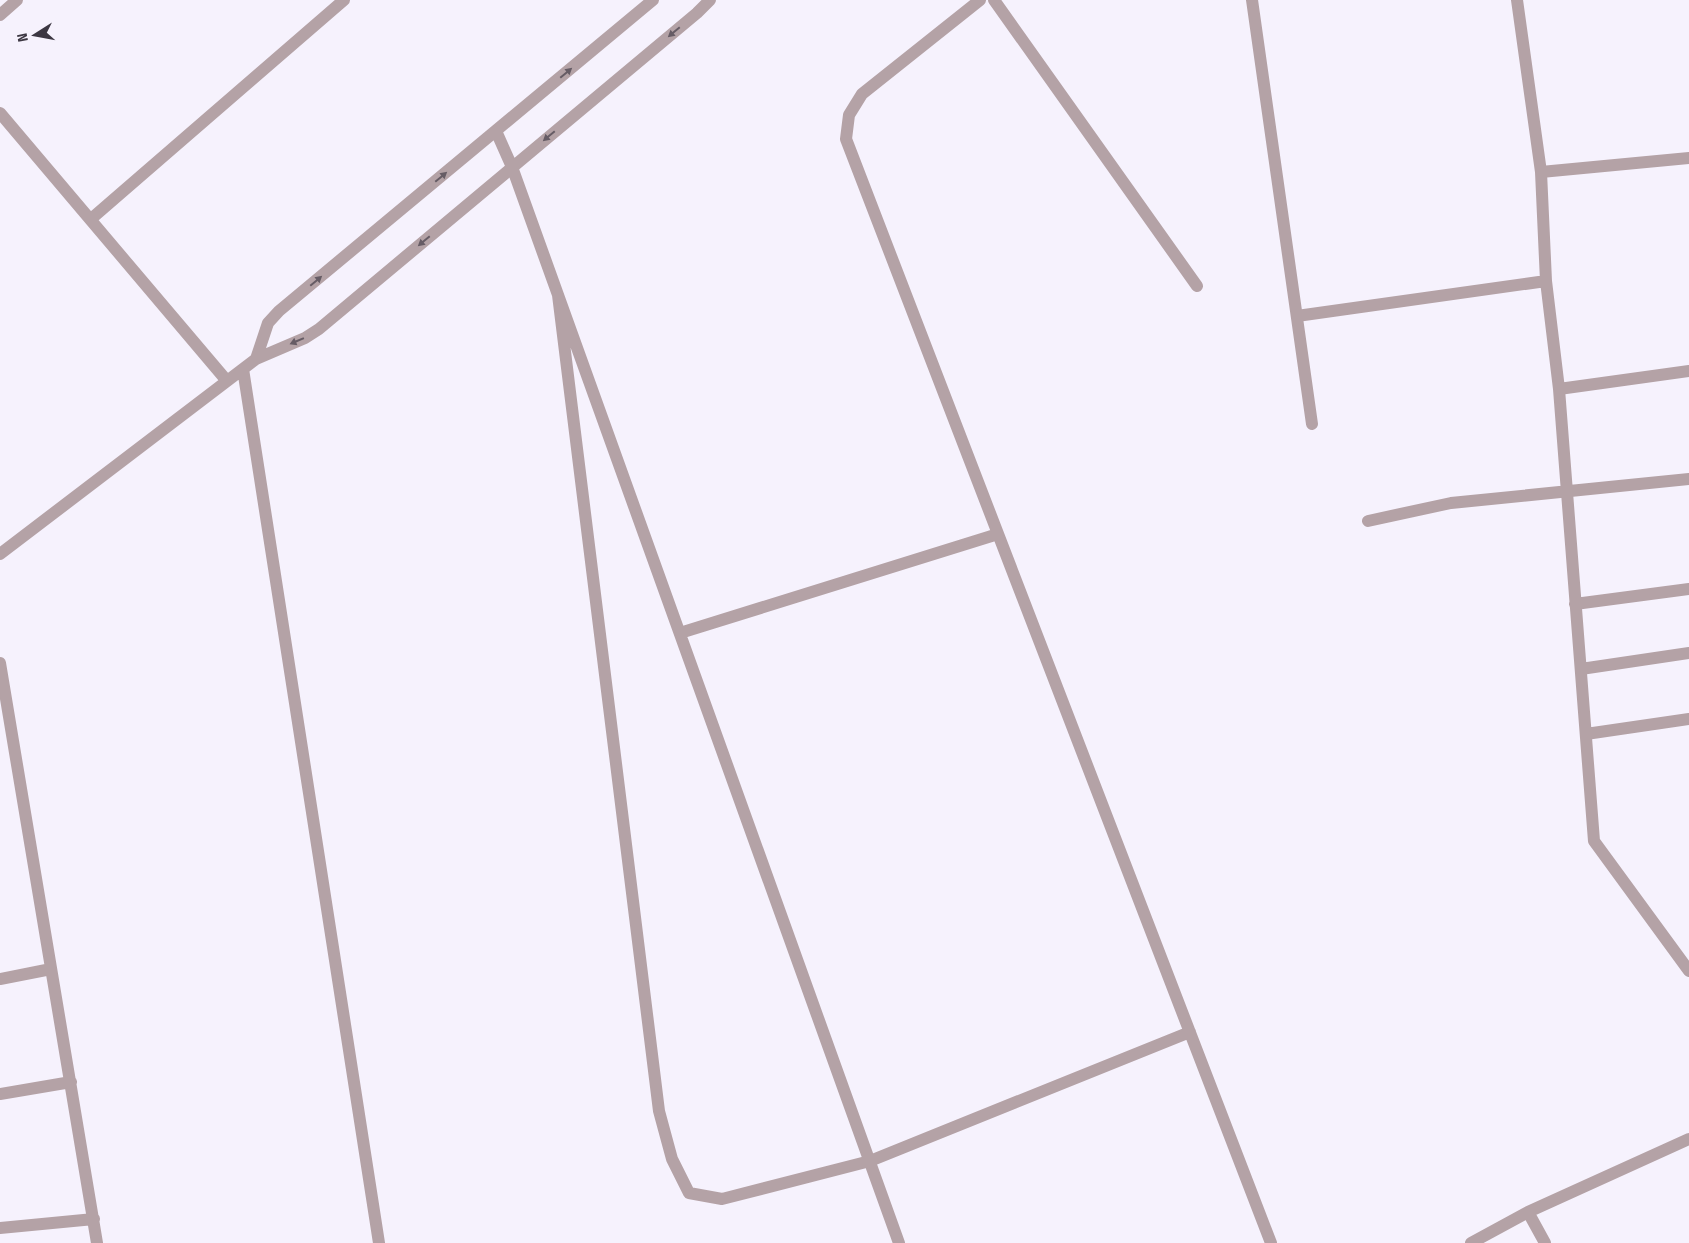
<svg xmlns="http://www.w3.org/2000/svg" width="1689" height="1243" font-family="'Fira Sans Condensed',sans-serif">
	<style>
		.lines { fill: none; stroke-linecap: round; stroke-linejoin: round }
		.minor { stroke: #b4a2a6; stroke-width: 12 }
		.oneway { fill: #665c65 }
	</style>
	<rect width="100%" height="100%" fill="#f6f2fd"/>
	<g class="lines">
		<path class="minor" d="M980,0L862,94L849,115L846,139L1271,1243
			M994,0L1197,286
			M1252,0L1312,424
			M1517,0L1541,172L1546,281L1559,389L1594,841L1689,971
			M0,15L17,0
			M0,113L227,381
			M496,131L512,167L899,1243
			M1541,172L1689,158
			M91,219L344,0
			M558,295L659,1111L672,1159L689,1193L722,1199L870,1161L1190,1032
			M1297,316L1546,281
			M256,359L268,323L279,311L653,0
			M243,369L379,1243
			M1559,389L1689,371
			M1368,521L1451,503L1689,479
			M0,554L256,359L305,338L319,329L697,13L710,0
			M1575,604L1689,589
			M680,633L998,534
			M0,663L97,1243
			M1581,669L1689,653
			M1586,734L1689,719
			M0,979L51,969
			M0,1094L71,1082
			M1528,1212L1545,1243
			M0,1228L94,1219
			M1471,1243L1528,1212L1689,1139"/>
	</g>
	<defs><path id="oneway-solid" d="M-6-.8H1V-3.2L6.5 0L1 3.2V.8H-6Z" transform="scale(1.25)"/></defs>
	<g class="oneway">
		<use href="#oneway-solid" transform="translate(674 32) rotate(140)"/>
		<use href="#oneway-solid" transform="translate(566 73) rotate(-40)"/>
		<use href="#oneway-solid" transform="translate(549 136) rotate(140)"/>
		<use href="#oneway-solid" transform="translate(441 177) rotate(-40)"/>
		<use href="#oneway-solid" transform="translate(424 241) rotate(140)"/>
		<use href="#oneway-solid" transform="translate(316 281) rotate(-40)"/>
		<use href="#oneway-solid" transform="translate(297 341) rotate(157)"/>
	</g>
	<g transform="translate(35 35) rotate(259)" stroke="#f6f2fd" stroke-width="4" paint-order="stroke">
	<path d="M0-4L9 19L0 12L-9 19Z" fill="#3c3742"/>
	<text y="-8" font-size="14" font-weight="bold" text-anchor="middle" fill="#3c3742">N</text>
	</g>
</svg>
